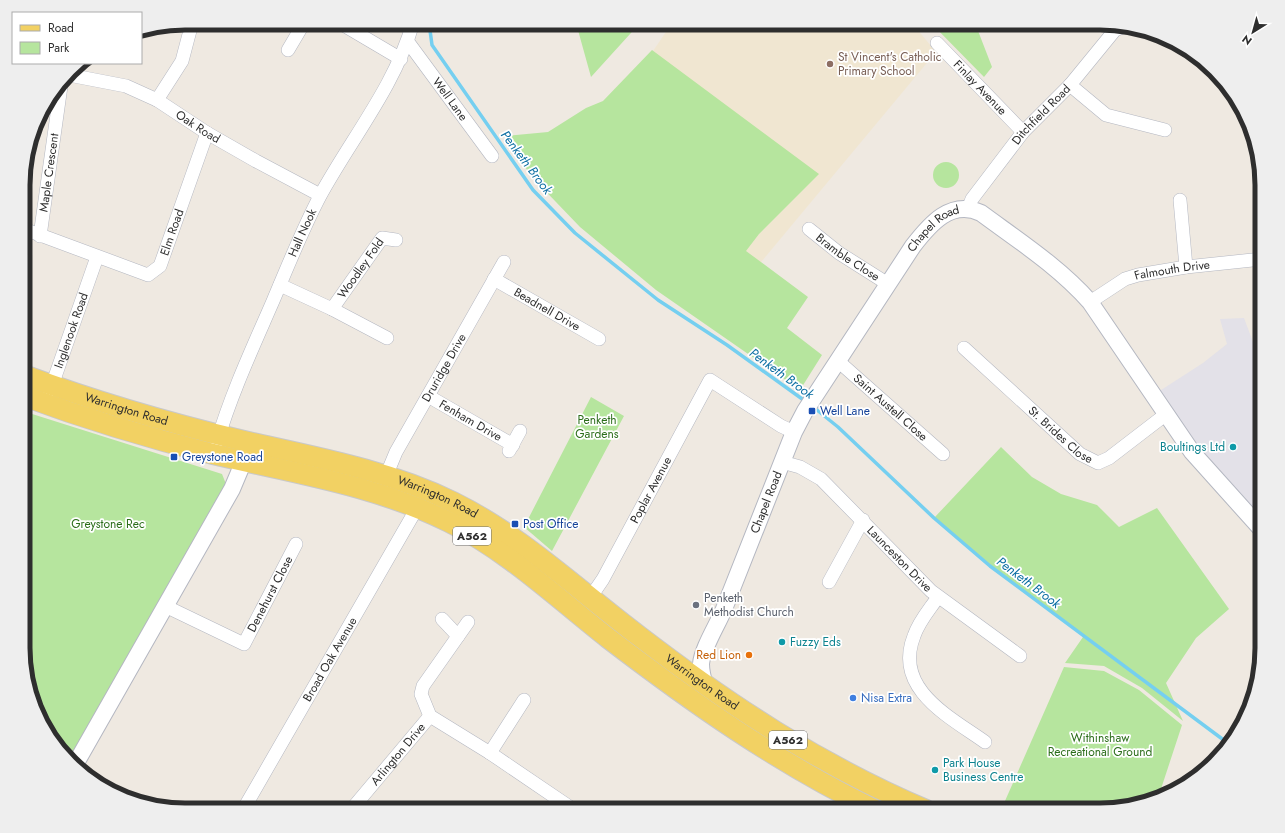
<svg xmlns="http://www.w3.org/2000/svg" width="1285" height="833" font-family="Jost,sans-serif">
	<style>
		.industrial { fill: #e3e1e8 }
		.education { fill: #f0e6d1 }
		.green { fill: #b6e59e }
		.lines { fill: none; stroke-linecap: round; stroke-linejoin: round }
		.stream { stroke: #75cff0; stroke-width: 3.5 }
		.minor-casing { stroke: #b4b7c1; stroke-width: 14 }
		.tertiary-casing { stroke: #b4b7c1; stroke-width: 18 }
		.primary-casing { stroke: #c9c9c9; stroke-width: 22 }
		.minor { stroke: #fff; stroke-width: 13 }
		.tertiary { stroke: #fff; stroke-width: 16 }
		.primary { stroke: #f2d163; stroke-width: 20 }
		.education-dot { fill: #8d6e63; stroke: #fff; stroke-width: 1.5 }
		.transit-dot { fill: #1a4fb4; stroke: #fff; stroke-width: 1.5 }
		.culture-dot { fill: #0f9aa8; stroke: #fff; stroke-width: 1.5 }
		.worship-dot { fill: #6b7280; stroke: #fff; stroke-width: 1.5 }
		.food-dot { fill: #e8710a; stroke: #fff; stroke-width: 1.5 }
		.shop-dot { fill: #3f7fe0; stroke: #fff; stroke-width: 1.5 }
		.labels { text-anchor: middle; stroke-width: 3.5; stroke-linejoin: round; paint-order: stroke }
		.shield { fill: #fff; stroke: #6d6d6d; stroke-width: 1 }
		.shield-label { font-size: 11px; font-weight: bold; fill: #2e2e2e }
		.education-label { font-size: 12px; fill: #785e54; stroke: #fff; text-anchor: start }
		.street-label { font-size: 12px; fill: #2e2e2e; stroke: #fff }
		.transit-label { font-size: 12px; fill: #164399; stroke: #fff; text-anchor: start }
		.park-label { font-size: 12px; fill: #2c6e1b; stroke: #fff }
		.culture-label { font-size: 12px; fill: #0d838f; stroke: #fff; text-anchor: start }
		.worship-label { font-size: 12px; fill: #5b616d; stroke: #fff; text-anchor: start }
		.food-label { font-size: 12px; fill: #c56008; stroke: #fff; text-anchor: end }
		.shop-label { font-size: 12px; fill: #366cbe; stroke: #fff; text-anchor: start }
		.water-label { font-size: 13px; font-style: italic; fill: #0d6fa3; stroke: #fff }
		.rim { fill: none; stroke: #2e2e2e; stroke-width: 5 }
	</style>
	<rect width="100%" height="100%" fill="#efe9e1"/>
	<path class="industrial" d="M1244,318L1262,366V518L1208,460L1158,392L1203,363L1227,344L1220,319Z"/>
	<path class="education" d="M672,23H912L936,52L742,285L605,122Z"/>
	<path class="green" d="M576,23H640L591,77Z
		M931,23H975L992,67L984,77Z
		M652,50L819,174L759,234L746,251L808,297L787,328L822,355L800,390L656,290L580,227L531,176L505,136L548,132L586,108L603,101Z
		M933 175a13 13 0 1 1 26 0a13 13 0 1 1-26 0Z
		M591,397L624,416L552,551L524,527Z
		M29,413L222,474L226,484L70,757L45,729L24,669V422Z
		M1001,447L1032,477L1061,494L1097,505L1119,527L1157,508L1229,609L1196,638L1166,683L1183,721L1142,688L1104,666L1065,663L1083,637L1060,617L990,566L934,518Z
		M1064,667L1104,671L1139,690L1182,725L1159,795L1111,810H1001Z"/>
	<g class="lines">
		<path class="stream" d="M429,23L432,45L533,190L575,233L658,300L727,345L805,401
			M812,406L838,427L934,518L990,566L1229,744"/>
		<defs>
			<g id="minor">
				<path d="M340,23L401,59"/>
				<path id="s1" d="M408,42L492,156"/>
				<path id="s2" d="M937,43L1023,132"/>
				<path d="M288,50L304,23"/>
				<path id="s3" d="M69,75L126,86L157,100L207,133L256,161L320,195"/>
				<path d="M1070,85L1106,115L1165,130"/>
				<path d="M157,100L182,61L192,23"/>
				<path d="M1180,200L1186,267"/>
				<path id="s4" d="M968,209L972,199L1023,132L1070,85L1115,30L1123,27"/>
				<path id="s5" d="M24,229L148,275L160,266L207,133"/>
				<path id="s6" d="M809,229L839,253L888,284"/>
				<path id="s7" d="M40,236L61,86"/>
				<path id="s8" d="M494,279L599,339"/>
				<path d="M280,285L332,309L387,338"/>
				<path id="s9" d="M1090,302L1125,279L1138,275L1186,267L1262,259"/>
				<path id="s10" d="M332,309L382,238L396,240"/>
				<path id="s11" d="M964,348L1080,454L1098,463L1109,458L1165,415"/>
				<path id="s12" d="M838,361L943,454"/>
				<path id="s13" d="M50,391L97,257"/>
				<path id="s14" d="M428,396L513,445"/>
				<path id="s15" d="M217,442C231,394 253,347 273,301C288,266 302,230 320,196C351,139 395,86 413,23"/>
				<path d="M509,451L520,431"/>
				<path id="s16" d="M782,462L800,467L821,479L931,591L1020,656"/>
				<path id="s17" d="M386,476L396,452L504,262"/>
				<path d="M829,582L863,520"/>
				<path d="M938,597C930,609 919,621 914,636C893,689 950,717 985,742"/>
				<path id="s18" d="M590,598L603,579L710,380L781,426L794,432"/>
				<path id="s19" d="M165,606L244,644L296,544"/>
				<path d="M442,619L458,636"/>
				<path d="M468,622L423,686L421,694L430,716L490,753L574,810"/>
				<path d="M490,753L524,700"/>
				<path id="s20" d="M243,810L417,508"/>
				<path id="s21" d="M351,810L430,716"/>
			</g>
			<g id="tertiary">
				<path id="s22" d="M705,686C703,679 701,671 701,664C702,649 718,624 724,609L794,432L805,411L913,246C930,224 951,199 981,213C1019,241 1059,267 1090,302L1192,452L1262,530"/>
				<path d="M76,763L232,489L248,451"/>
			</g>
			<g id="primary">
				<path id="s23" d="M24,375C96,402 169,423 244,441C315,457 388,470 453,502C522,536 579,591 639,636C729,705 820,765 926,810"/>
				<path d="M24,396C86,419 149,438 213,454C293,473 375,485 449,522C508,551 557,598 608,638C693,703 778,763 875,810"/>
			</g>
		</defs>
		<use href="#minor" class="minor-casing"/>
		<use href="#tertiary" class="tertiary-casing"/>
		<use href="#primary" class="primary-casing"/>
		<use href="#minor" class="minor"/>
		<use href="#tertiary" class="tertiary"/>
		<use href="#primary" class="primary"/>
	</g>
	<circle class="education-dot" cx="830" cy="64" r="4"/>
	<g class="transit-dot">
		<rect x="808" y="407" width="8" height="8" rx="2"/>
		<rect x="170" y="453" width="8" height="8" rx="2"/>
		<rect x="511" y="520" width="8" height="8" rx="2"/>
	</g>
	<g class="culture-dot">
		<circle cx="1233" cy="447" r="4"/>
		<circle cx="782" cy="642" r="4"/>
		<circle cx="935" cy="770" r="4"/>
	</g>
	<circle class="worship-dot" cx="696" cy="605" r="4"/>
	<circle class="food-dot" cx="749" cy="655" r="4"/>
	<circle class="shop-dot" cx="853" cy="698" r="4"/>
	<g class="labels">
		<g class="shield">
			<rect x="453" y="527" width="38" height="18" rx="3"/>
			<rect x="769" y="731" width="38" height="18" rx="3"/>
		</g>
		<g class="shield-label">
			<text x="472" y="540">A562</text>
			<text x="788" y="744">A562</text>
		</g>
		<g class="education-label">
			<text x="838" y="61">St Vincent's Catholic<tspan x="838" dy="14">Primary School</tspan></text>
		</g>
		<g class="street-label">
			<text dy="4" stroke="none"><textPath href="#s2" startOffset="62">Finlay Avenue</textPath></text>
			<text dy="4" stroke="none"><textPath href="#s1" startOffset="71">Well Lane</textPath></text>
			<text dy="4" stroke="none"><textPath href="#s4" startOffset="120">Ditchfield Road</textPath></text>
			<text dy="4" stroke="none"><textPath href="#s3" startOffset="141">Oak Road</textPath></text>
			<text dy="4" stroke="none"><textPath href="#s7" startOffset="64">Maple Crescent</textPath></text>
			<text dy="4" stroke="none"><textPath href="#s5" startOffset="183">Elm Road</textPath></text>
			<text dy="4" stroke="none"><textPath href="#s22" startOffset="521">Chapel Road</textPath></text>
			<text dy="4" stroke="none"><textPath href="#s15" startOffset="226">Hall Nook</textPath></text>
			<text dy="4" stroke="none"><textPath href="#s6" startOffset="48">Bramble Close</textPath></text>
			<text dy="4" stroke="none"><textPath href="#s10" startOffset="50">Woodley Fold</textPath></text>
			<text dy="4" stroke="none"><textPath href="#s9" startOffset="90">Falmouth Drive</textPath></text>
			<text dy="4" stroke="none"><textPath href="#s8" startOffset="61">Beadnell Drive</textPath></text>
			<text dy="4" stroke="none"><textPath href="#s13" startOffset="64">Inglenook Road</textPath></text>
			<text dy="4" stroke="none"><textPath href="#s17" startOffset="123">Druridge Drive</textPath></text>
			<text dy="4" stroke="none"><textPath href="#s12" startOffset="70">Saint Austell Close</textPath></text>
			<text dy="4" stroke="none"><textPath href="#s23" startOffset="108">Warrington Road</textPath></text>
			<text dy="4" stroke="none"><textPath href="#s14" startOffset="49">Fenham Drive</textPath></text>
			<text dy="4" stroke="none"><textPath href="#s11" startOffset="130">St. Brides Close</textPath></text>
			<text dy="4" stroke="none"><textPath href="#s18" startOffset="124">Poplar Avenue</textPath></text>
			<text dy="4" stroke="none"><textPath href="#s23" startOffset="432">Warrington Road</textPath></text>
			<text dy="4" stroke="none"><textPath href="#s22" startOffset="197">Chapel Road</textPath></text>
			<text dy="4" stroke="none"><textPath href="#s16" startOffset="155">Launceston Drive</textPath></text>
			<text dy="4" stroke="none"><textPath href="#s19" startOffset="144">Denehurst Close</textPath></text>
			<text dy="4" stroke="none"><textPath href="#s20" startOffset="174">Broad Oak Avenue</textPath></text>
			<text dy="4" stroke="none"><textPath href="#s23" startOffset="756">Warrington Road</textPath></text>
			<text dy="4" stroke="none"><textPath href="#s21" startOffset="73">Arlington Drive</textPath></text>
		</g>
		<g class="transit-label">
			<text x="820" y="415">Well Lane</text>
			<text x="182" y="461">Greystone Road</text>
			<text x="523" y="528">Post Office</text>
		</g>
		<g class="park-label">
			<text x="597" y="424">Penketh<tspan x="597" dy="14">Gardens</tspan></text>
			<text x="108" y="528">Greystone Rec</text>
			<text x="1100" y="742">Withinshaw<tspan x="1100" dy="14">Recreational Ground</tspan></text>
		</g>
		<g class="culture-label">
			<text x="1225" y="451" text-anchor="end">Boultings Ltd</text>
			<text x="790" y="646">Fuzzy Eds</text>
			<text x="943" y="767">Park House<tspan x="943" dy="14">Business Centre</tspan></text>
		</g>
		<g class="worship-label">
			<text x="704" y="602">Penketh<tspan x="704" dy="14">Methodist Church</tspan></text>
		</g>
		<g class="food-label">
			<text x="741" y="659">Red Lion</text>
		</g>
		<g class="shop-label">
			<text x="861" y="702">Nisa Extra</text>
		</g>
		<g class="water-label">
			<text transform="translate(527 162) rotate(53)" y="5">Penketh Brook</text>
			<text transform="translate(782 373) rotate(36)" y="5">Penketh Brook</text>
			<text transform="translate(1029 582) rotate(37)" y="5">Penketh Brook</text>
		</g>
	</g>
	<path d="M0 0H1285V833H0ZM185 30H1100A155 155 0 0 1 1255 185V648A155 155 0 0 1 1100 803H185A155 155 0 0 1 30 648V185A155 155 0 0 1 185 30Z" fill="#eee" fill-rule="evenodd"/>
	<path class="rim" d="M185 30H1100A155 155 0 0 1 1255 185V648A155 155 0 0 1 1100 803H185A155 155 0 0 1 30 648V185A155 155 0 0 1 185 30Z"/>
	<rect x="12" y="12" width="130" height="52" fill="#ffffff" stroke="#ababab"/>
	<rect x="20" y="25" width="20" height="6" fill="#f2d163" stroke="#ababab"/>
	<text x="48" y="32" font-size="12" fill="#2e2e2e">Road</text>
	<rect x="20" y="42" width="20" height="12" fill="#b6e59e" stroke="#ababab"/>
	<text x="48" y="52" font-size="12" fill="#2e2e2e">Park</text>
	<g transform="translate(1253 32) rotate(217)" stroke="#ffffff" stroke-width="3" paint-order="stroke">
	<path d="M0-3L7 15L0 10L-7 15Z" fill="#2e2e2e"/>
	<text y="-6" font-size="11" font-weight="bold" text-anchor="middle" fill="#2e2e2e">N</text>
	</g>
</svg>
